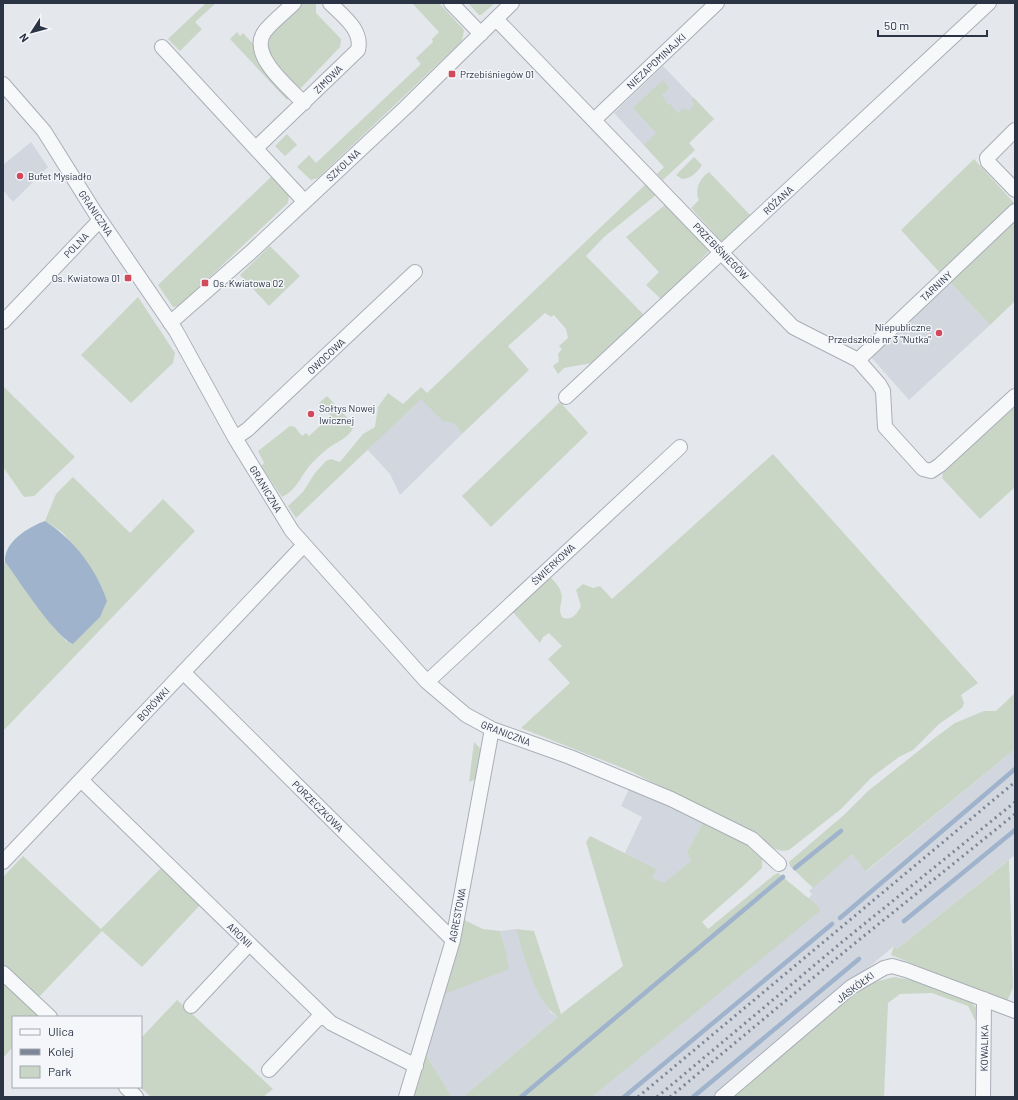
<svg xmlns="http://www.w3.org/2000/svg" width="1018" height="1100" font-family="Barlow,sans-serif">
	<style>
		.built { fill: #d2d6de }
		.green { fill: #c9d6c5 }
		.water { fill: #9fb4cc }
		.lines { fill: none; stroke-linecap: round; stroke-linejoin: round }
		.stream { stroke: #9fb4cc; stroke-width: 4.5 }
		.minor-casing { stroke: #a9aeb7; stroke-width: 16 }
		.minor { stroke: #f7f8fa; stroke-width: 14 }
		.rail { stroke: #7d8696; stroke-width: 3; stroke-dasharray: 2 4; stroke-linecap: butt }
		.poi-dot { fill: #d1495b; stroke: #f4f6f9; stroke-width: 1.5 }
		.labels { text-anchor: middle; stroke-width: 3; stroke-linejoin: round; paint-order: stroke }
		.street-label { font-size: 10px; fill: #2b3445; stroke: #f4f6f9 }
		.poi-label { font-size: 10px; fill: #2b3445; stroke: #f4f6f9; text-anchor: start }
	</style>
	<rect width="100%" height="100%" fill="#e4e7ec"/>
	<path class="built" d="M663,66L714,119L664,167L614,113Z
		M31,142L48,167L13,202L3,190V165Z
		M950,282L990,325L909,400L871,357Z
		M421,398L443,420L455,424L462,434L400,495L390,474L367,449Z
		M1015,749V855L897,949L894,946L715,1097H592L816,913L804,904L812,894L809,891L852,854L867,871Z
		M630,787L703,823L687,852L691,861L664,884L652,878L657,869L625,853L642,817L621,806Z
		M516,929L530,972L545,1004L551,1013L558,1017L463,1097H452L424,1052L442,995L506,952L500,931Z"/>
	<path class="green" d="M206,3H216L195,22L202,29L180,51L168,39Z
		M300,3H316V13L341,39L340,47L300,89L270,58L266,50L269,30Z
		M412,3H439L464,30L462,41L318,178L311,180L297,167L309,155L316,163L421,64L416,58L433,42L432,39L439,32Z
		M468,3H495L481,15H479Z
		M237,32L240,36L243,33L256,47L289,97L287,100L230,39Z
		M663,80L669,88L662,95L667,104H670L678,113L684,108L690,111L694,103L691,100L694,98L714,119L689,143L695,150L663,180L657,174L664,167L644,145L656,133L633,108Z
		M287,134L297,145L285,156L275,146Z
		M694,157L702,165C698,172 690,179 682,179L676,175Z
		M974,159L1015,204L940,273L901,230Z
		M709,172L752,217L724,244L691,208L699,200C694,190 700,178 709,172Z
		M273,175L289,195L288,203L179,306L173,307L158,285Z
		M647,183L656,192V195L604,237L586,256L645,316L592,363L564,368L558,374L553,366L559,361L558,354L562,349L559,346L568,338L566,329L554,315L551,317L545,313L508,346L529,370L462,434L455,424L443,421L421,399L296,518L288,506L303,492L315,473L326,461L331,459L340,462L363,434L375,427L378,407L388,393L403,404L421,387L427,393Z
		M668,204L711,249L662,300L646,285L659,272L626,237L665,205Z
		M1015,221V301L990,325L950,282Z
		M270,246L300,276L269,306L240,275Z
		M138,297L175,353L173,363L131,403L81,355Z
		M3,386L75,457L34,496L24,497L3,467Z
		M327,396L354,425C351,438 335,442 326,450C319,456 310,464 305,472C297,484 294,491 282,497L261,466L264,463L258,451L290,426L295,427L302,436L306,433L309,436L331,416L319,403Z
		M560,402L588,433L491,527L462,496Z
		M1012,407L1015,410V487L980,519L942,478L943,473Z
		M773,454L978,683L961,695L964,703L962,708L939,724L913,750L899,757L872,777L841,809L789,850C777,853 770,846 762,838L630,771L521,728L570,683L548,659L562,646L549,633L543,637L540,643L513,612L550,577C554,581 560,586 561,593C564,603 556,609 563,618C573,620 577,614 581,606L576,590L583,584L593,588L600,586L612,599Z
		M73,477L130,533L163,499L195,531L3,731V563L5,562L55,629L67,642L89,565L62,532L45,521L56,494Z
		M1015,693V749L866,871L852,854L813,888L790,866L789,862L845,814L868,791L936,737L955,723L984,711H996Z
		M474,742L483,751C481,761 481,780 469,782Z
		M703,823C716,829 755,842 761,855C763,859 762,863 762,868L743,886L702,922L708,929L774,875L778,873L818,906L820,911L592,1097H463L558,1017C535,1002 524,955 516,929L534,931L561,1014L623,966L586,842L590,836L657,869L652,878L664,883L691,861L687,852Z
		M23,856L101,929L161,868L200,905L142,967L102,931L38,998L3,965V877Z
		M1009,860L1013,987L1007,1002L891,955L894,946L897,949Z
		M462,919L483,929L500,931L506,952L509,969L442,995Z
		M894,977L912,980L971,1002L976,1008L978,1021L975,1020L968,1006L932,993L900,994L888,1003L884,1097H730L849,998L871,983Z
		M3,983L39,1017H13V1047L3,1058Z
		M177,1000L273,1089L263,1097H151L140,1087L141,1038Z
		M424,1052L452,1097H412Z"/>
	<path class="water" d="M45,521C74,540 96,568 107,601L100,617L73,644C54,636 19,580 5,562C4,541 29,527 45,521Z"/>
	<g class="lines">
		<path class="stream" d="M795,868L841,831
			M840,918L1015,769
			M904,921L1015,830
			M521,1097L783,877
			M624,1097L832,924
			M693,1097L859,959"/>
		<defs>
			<path id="minor" d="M294,3C285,12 274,20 265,31C247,54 289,88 304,103
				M451,3L481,34
				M496,19L793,327L858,360L879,384L883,391L885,427L923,469L931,471L940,465L1015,396
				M162,47L304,201
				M3,84L44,131L94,211L176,331L235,438L292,531L427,682L466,715L492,729L570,757L671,799L752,839L779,864
				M594,120L717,3
				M1015,130L987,158L988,162L1015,190
				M256,148L358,50C363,30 343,16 330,3
				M3,322L100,220
				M170,323L251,252L406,107L512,3
				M858,360L1015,211
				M566,397L989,3
				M235,438L247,430L415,272
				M183,672L453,940
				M427,682L680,447
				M81,780L331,1023L416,1066
				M3,862L303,546
				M3,973L50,1017
				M191,1006L249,944
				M269,1070L322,1014
				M126,1087L136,1097
				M406,1097L453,940L492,729
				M722,1097L851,987L884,968L892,966L906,970L1015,1011
				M983,1097L984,999"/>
		</defs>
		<use href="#minor" class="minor-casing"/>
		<use href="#minor" class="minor"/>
		<path class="rail" d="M638,1097L1015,782
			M657,1097L842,942L1015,802
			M670,1097L849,948L1015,814"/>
	</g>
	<g class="poi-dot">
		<rect x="448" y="70" width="8" height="8" rx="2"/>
		<circle cx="20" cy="176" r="4"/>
		<rect x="124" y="274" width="8" height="8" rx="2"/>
		<rect x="201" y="279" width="8" height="8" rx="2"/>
		<circle cx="939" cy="333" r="4"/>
		<circle cx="311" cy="414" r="4"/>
	</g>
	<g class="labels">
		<g class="street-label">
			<text transform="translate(656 61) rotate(-43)" y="4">NIEZAPOMINAJKI</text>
			<text transform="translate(328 79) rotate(-44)" y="4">ZIMOWA</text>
			<text transform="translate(343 165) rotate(-43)" y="4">SZKOLNA</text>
			<text transform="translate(778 200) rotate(-43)" y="4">RÓŻANA</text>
			<text transform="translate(96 213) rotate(56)" y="4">GRANICZNA</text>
			<text transform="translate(76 245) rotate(-46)" y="4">POLNA</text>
			<text transform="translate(721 251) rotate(46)" y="4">PRZEBIŚNIEGÓW</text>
			<text transform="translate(936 286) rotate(-43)" y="4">TARNINY</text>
			<text transform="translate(326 356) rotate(-43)" y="4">OWOCOWA</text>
			<text transform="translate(266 489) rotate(59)" y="4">GRANICZNA</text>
			<text transform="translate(553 564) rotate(-43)" y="4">ŚWIERKOWA</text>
			<text transform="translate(153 704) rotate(-47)" y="4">BORÓWKI</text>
			<text transform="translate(506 733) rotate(21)" y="4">GRANICZNA</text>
			<text transform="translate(318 806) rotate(45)" y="4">PORZECZKOWA</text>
			<text transform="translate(457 915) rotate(-79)" y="4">AGRESTOWA</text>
			<text transform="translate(240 935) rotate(44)" y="4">ARONII</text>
			<text transform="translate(855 987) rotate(-37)" y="4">JASKÓŁKI</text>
			<text transform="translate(984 1048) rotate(-89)" y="4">KOWALIKA</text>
		</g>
		<g class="poi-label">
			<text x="460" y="78">Przebiśniegów 01</text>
			<text x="28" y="180">Bufet Mysiadło</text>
			<text x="120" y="282" text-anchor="end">Os. Kwiatowa 01</text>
			<text x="213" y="287">Os. Kwiatowa 02</text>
			<text x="931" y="331" text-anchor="end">Niepubliczne<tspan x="931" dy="12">Przedszkole nr 3 "Nutka"</tspan></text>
			<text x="319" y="412">Sołtys Nowej<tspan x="319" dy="12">Iwicznej</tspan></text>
		</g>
	</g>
	<rect width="1018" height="1100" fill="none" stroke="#2b3445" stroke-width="8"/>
	<rect x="12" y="1016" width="130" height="72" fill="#f4f6f9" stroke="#a4a8b1"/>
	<rect x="20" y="1029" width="20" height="6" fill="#f7f8fa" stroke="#a4a8b1"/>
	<text x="48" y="1036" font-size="12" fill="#2b3445">Ulica</text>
	<rect x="20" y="1049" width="20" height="6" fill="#7d8696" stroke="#a4a8b1"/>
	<text x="48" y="1056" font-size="12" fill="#2b3445">Kolej</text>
	<rect x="20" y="1066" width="20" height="12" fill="#c9d6c5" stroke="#a4a8b1"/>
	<text x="48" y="1076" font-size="12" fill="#2b3445">Park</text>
	<g transform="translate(32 32) rotate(234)" stroke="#f4f6f9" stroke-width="3" paint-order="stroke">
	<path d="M0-3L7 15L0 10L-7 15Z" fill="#2b3445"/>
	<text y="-6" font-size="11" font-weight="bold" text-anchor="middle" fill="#2b3445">N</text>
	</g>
	<path d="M878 30v6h109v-6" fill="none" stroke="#2b3445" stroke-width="2"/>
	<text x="884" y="30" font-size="12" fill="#2b3445" stroke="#f4f6f9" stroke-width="3" paint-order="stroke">50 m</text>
</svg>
